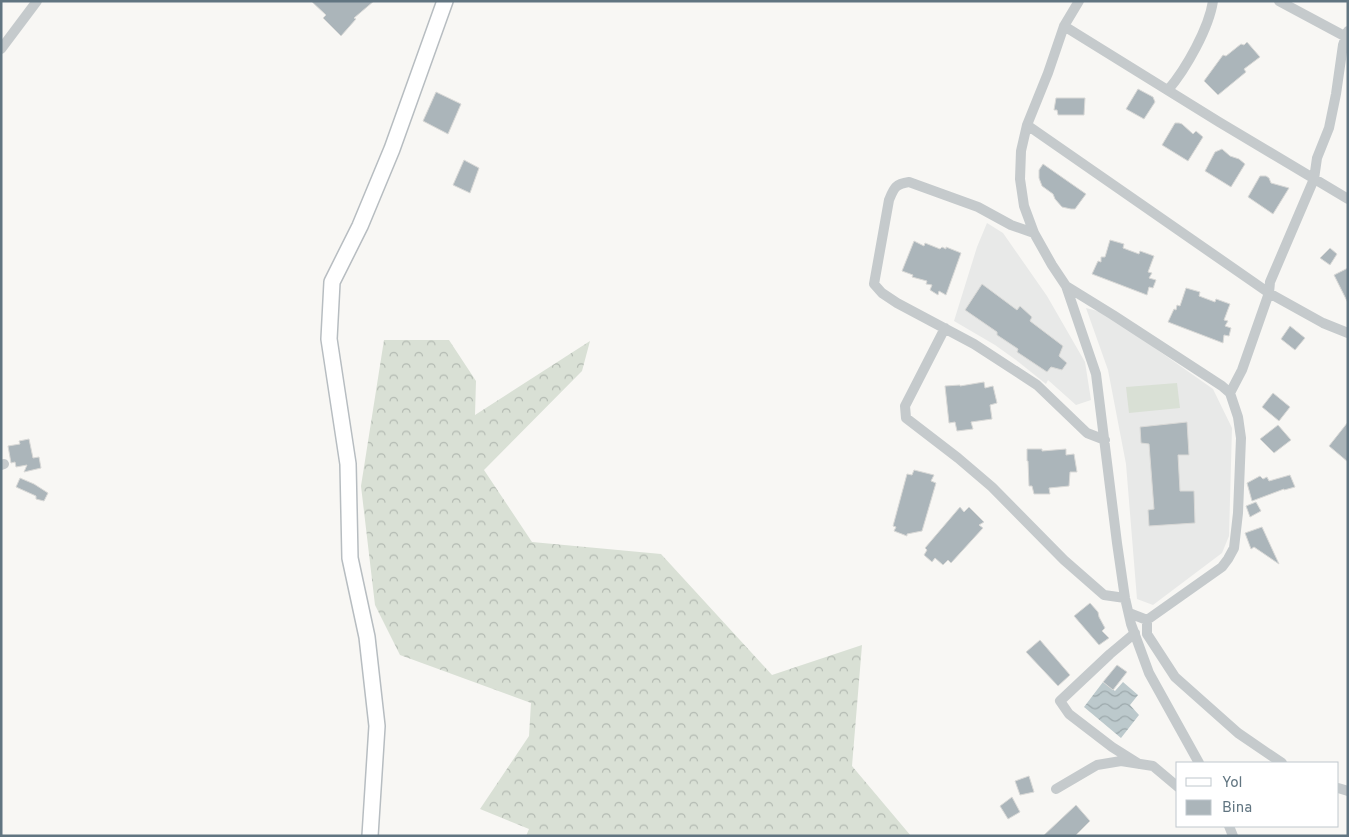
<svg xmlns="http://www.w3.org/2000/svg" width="1349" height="837" font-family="Overpass,sans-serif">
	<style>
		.built { fill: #e8e9e8 }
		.forest { fill: url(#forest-crowns) }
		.garden { fill: #d9e0d5 }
		.water { fill: url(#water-waves) }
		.building { fill: #abb5ba; stroke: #d9d9d7 }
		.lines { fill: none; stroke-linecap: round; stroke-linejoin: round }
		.secondary-casing { stroke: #b7bdc1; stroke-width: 18 }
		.street { stroke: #c5cacc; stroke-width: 10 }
		.secondary { stroke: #fff; stroke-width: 15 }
	</style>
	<defs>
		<pattern id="forest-crowns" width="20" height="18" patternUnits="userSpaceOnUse" patternTransform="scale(1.25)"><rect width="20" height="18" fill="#d9e0d5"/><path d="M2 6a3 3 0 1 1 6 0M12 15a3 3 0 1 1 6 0" fill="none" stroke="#b3bab2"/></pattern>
		<pattern id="water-waves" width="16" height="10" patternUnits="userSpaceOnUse" patternTransform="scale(1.25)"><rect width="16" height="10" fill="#bcc9cc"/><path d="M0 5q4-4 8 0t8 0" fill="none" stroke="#9ca8ab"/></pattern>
	</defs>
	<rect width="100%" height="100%" fill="#f8f7f4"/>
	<path class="built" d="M987,223L1003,233L1047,296L1085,362L1091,400L1076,405L1048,380L1046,384L1016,360L995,345L954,321L977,247Z
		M1086,308L1105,313L1213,389L1232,428L1229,536L1222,553L1153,605L1137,599L1126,464L1108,370Z"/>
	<path class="forest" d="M384,340H449L476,381L475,415L590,341L582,371L484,470L532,542L661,554L772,675L862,645L852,766L911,836H526L529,829L480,809L529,736L531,703L400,655L375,605L361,486Z"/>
	<path class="garden" d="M1177,383L1180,408L1129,413L1126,387Z"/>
	<path class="water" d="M1103,682L1115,691L1123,682L1138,695L1130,705L1139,715L1121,738L1084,707Z"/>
	<path class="building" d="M311,1H374L354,18L356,19L341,36L323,18L326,15Z
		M1247,42L1260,57L1244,69L1246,72L1218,95L1204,81L1223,55L1226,56L1241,44L1244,45Z
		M1138,89L1153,97L1155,102L1144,119L1126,109Z
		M436,92L461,104L448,134L423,121Z
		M1056,98H1085L1084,115H1058L1057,110H1054Z
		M1175,123H1179L1182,124L1193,134L1196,131L1203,137L1188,161L1162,145Z
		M1222,149L1230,156L1239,159L1245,164L1231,187L1205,171L1215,152Z
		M464,160L479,168L470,193L453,185Z
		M1043,164L1086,194L1075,209H1071L1062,207L1055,199L1053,194L1042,186L1039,178V170Z
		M1260,176H1266L1269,178L1271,183L1289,188L1273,214L1248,197Z
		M1110,240L1124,244L1123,248L1139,254L1140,251L1154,256L1148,272L1152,273L1149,278L1156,280L1153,288L1149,287L1147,295L1092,274L1098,261L1101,262V257H1105Z
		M914,241L924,246L925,243L940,249L942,247L946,249V247L961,253L946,295L939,291L938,295L930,290L932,285L926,284L927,281L912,277L913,275L902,271Z
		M1330,248L1337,254L1330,265L1320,258Z
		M1348,268V303L1334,275Z
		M982,284L1017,310L1020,306L1032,317L1030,321L1063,346L1059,356L1067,363L1062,370L1051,367L1047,372L1017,352L1018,349L997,335V332L965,310Z
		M1186,288L1200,292L1199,296L1215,302L1216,299L1230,304L1224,320L1228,321L1225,326L1231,328L1229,336L1224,335L1223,343L1168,322L1174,309L1176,310L1177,305L1180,306Z
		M1290,326L1305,338L1295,350L1281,339Z
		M984,382L985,388L993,386L997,403L990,405L992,419L971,422L973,429L957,431L955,422L949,423L945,386L960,385V386Z
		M1273,393L1290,407L1279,421L1262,407Z
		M1187,422L1189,455H1178L1180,491H1194L1195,523L1149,526L1148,510L1154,509L1149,444L1141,443L1140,427Z
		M1348,422V462L1329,446Z
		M1278,425L1291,440L1274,453L1260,439Z
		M29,439L33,458L39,457L41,468L24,472L27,465L16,467L15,462L11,463L8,446L20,444L19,441Z
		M1027,449H1042V451L1066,449V455L1074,454L1077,472H1070L1069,486L1049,488L1050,494H1034L1032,486H1029L1028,461H1027Z
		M914,470L934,475L931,481L936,483L922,531L907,534V536L894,531L896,527L893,526L907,474L912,475Z
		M1290,475L1295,487L1284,490V489L1252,501L1247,483L1260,476L1263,479L1267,477L1269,481Z
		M20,478L34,484L48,493L44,501L36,499V496L16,487Z
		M1256,502L1261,511L1250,517L1246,506Z
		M960,507L964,512L969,507L984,522L979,525L983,528L951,563L948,560L943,565L935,558L932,562L924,555L927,550L925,548Z
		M1262,527L1279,564L1254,547L1251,549L1245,533Z
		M1090,603L1098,612L1099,617L1105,628L1102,631L1109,638L1099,645L1074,616Z
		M1040,640L1070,675L1058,686L1026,652Z
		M1117,665L1127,672L1113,690L1103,682Z
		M1029,776L1034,792L1020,795L1015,781Z
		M1012,797L1020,812L1008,819L1000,806Z
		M1076,805L1090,821L1075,836H1043Z"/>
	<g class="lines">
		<defs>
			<path id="secondary" d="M370,836L377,726L367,637L350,558L348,464L329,339L332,282L360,226L392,149L445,1"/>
		</defs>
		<use href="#secondary" class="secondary-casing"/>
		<path class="street" d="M1079,1L1064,26L1048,73L1027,125L1021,151L1020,179L1024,206L1034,233L1052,265L1066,286L1096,374L1117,543L1125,598L1131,624L1149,673L1199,763
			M1279,1L1348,38
			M1064,26L1219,122L1348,199
			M1,49L37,1
			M1168,90C1186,69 1209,28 1213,1
			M1027,125L1269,293L1323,323L1348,333
			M1034,233L1011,225L978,207L909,182C895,184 894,188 889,200L874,284L882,293L897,303L974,344L1037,385L1087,433L1105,440
			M1066,286L1113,315L1222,386L1230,393L1238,417L1241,438L1238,513L1234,548L1228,559L1222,567L1147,620L1129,613
			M945,328L905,406L906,418L958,458L992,487L1064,560L1104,595L1125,598
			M1230,393L1242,370L1269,293L1270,282L1314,179L1317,158L1329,128L1336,94L1343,45L1348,31
			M1,465L4,464
			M1147,620V634L1175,677L1238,733L1282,763
			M1135,633L1110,654L1060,701L1069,714L1112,747L1139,764
			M1338,788L1348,791
			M1056,789L1097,765L1121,761L1153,766L1178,787
			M1229,826L1233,836"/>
		<use href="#secondary" class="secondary"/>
	</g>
	<rect width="1349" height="837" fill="none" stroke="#617581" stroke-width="5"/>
	<rect x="1176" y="762" width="162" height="65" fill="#ffffff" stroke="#c0c8cd"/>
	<rect x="1186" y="778" width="25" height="8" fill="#ffffff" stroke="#c0c8cd"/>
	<text x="1222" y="787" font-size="15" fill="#617581">Yol</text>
	<rect x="1186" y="800" width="25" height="15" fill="#abb5ba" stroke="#c0c8cd"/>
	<text x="1222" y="812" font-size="15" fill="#617581">Bina</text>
</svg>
